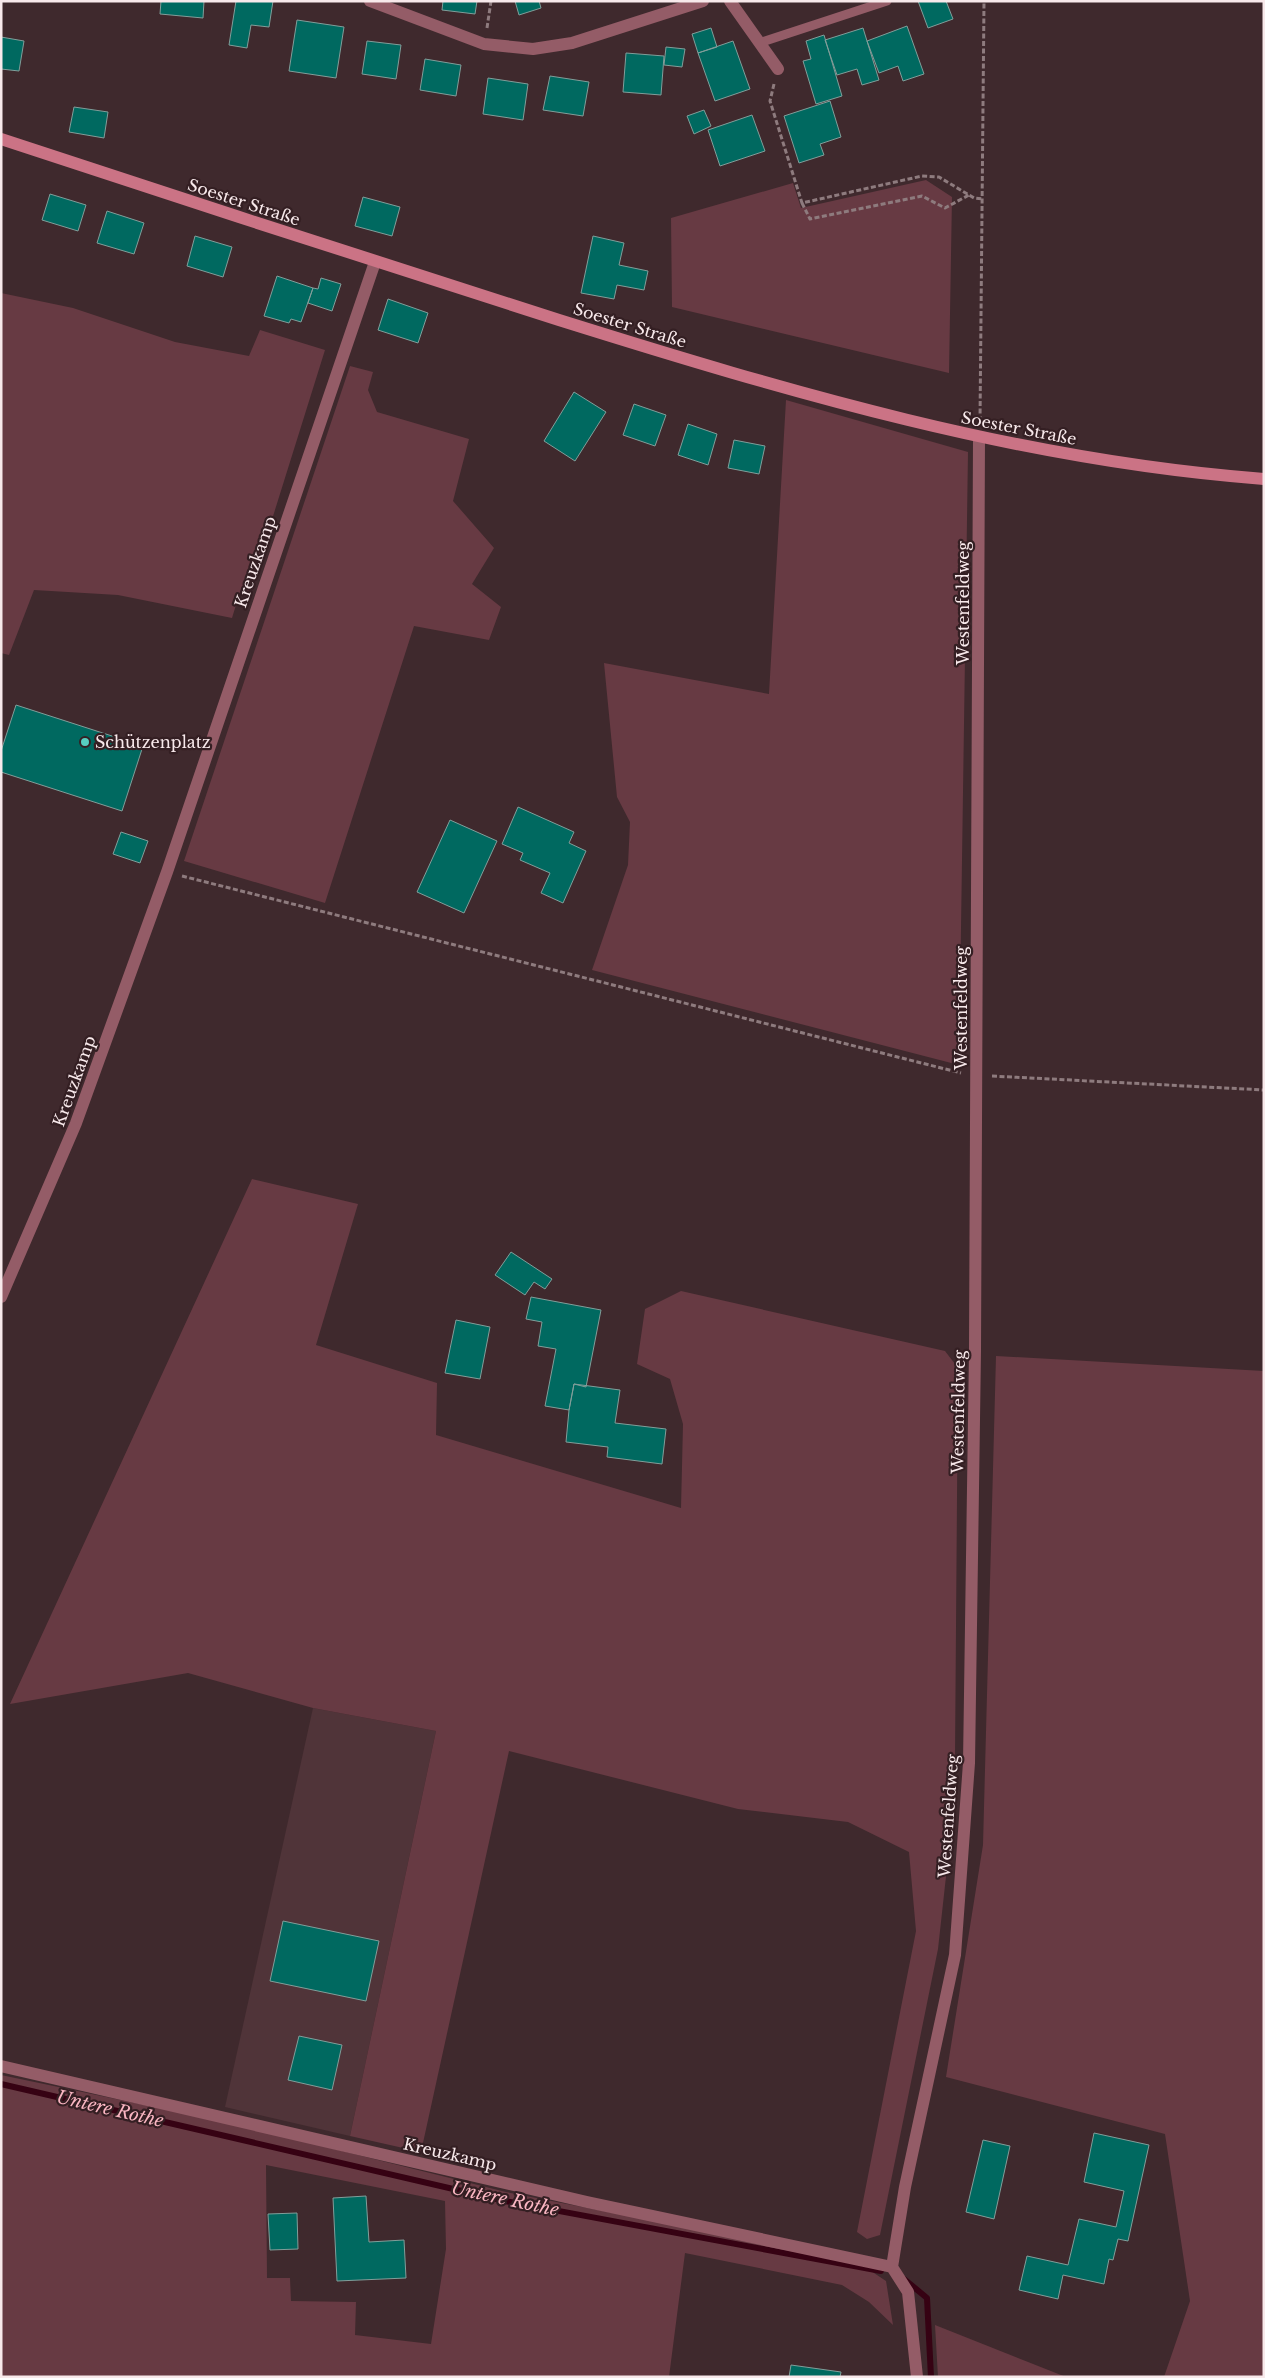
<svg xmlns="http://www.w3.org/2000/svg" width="1265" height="2378" font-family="'Libre Baskerville',serif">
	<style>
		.built { fill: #503439 }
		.green { fill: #673a43; fill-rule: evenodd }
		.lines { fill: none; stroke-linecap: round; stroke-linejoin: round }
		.stream { stroke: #360213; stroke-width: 6 }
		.building { fill: #006960; stroke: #819e9a }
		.path { stroke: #8e7b7e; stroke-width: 3; stroke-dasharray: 5 2.5; stroke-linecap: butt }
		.service { stroke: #945c67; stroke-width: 9 }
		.minor { stroke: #945c67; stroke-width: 12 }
		.secondary { stroke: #cb7385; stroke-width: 12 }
		.poi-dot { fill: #57cec1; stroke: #341f23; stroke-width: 2 }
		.labels { text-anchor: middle; stroke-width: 4.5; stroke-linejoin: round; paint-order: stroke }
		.street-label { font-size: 16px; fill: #f8e9eb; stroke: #341f23 }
		.poi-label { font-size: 16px; fill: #f8e9eb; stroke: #341f23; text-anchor: start }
		.water-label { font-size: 18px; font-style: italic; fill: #fab6c2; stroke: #341f23 }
	</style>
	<rect width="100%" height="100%" fill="#3f292d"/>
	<path class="built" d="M313,1708L436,1731L350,2136L225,2107Z"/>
	<path class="green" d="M926,180L952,197L949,373L672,307L671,218L793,183L801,208Z
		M1,293L73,308L175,342L249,356L260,330L325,350L249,593L240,592L232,618L118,595L34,590L9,655L1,653Z
		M350,366L373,372L368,390L377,412L469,439L453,501L494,548L472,584L501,607L489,640L414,626L325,903L184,861Z
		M786,400L968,452L959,1065L592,970L628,865L630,822L617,797L604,663L769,694Z
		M252,1179L358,1204L316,1345L437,1383L436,1435L681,1508L683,1424L670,1379L637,1364L645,1309L681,1291L945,1351L958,1368L955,1757L953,1813L938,1949L880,2235L867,2239L857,2232L916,1931L909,1852L848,1822L738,1809L509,1751L421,2152L350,2136L436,1731L313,1708L188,1673L10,1704Z
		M996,1356L1264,1371V2377H1164L1190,2301L1165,2134L946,2077L983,1845Z
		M1,2075L226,2122L506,2192L716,2233L871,2271L886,2281L893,2325L869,2302L842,2285L685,2253L669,2377H1ZM266,2165L445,2201L446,2249L431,2344L355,2335L356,2302L291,2301L290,2278H267Z
		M935,2325L1066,2377H938Z"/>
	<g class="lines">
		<path class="stream" d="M1,2084L505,2201L881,2271
			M904,2279L927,2298L931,2377"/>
	</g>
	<path class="building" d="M161,1H204L203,18L160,14Z
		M236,1H273L269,27L251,25L247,48L229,45Z
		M443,1H477L475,14L442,10Z
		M515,1H539L541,8L519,15Z
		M918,1H946L953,19L928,28Z
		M297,20L344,27L336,78L289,71Z
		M907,26L924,74L903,81L898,66L879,73L867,41Z
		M711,28L717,47L698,53L692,34Z
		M863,28L879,80L862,85L857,69L837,75L825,40Z
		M824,35L842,96L816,104L803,61L811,59L806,41Z
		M1,37L24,41L19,71L1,69Z
		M367,41L401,45L396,79L362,74Z
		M733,41L750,89L715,101L698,53Z
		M666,47L685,49L682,67L664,65Z
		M626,53L664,56L661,95L623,92Z
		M425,59L461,65L456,96L420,90Z
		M550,76L589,82L583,116L543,110Z
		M488,78L528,84L523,120L483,114Z
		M830,101L841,137L820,144L824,155L799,163L784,116Z
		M74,107L108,112L104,138L69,132Z
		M704,110L711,126L694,134L687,116Z
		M752,115L765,151L720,166L708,130Z
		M50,194L86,205L78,231L42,220Z
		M363,197L400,207L392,236L355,226Z
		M107,211L144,223L134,254L97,243Z
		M195,236L232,247L223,277L187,266Z
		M593,236L624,243L619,265L648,271L644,290L617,285L614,299L581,293Z
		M277,276L313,288L301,322L291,319L289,323L264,316Z
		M321,278L341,284L332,311L308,303L313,288L318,289Z
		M388,299L428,313L418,343L378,330Z
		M574,392L606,412L575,461L544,441Z
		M634,404L666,415L655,446L623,435Z
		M688,424L717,434L708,465L678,455Z
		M734,440L765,446L759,474L728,468Z
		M16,705L143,746L122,811L1,772V751Z
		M518,807L574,832L569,843L586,851L563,903L541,893L550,873L520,860L523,853L502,844Z
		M450,820L497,841L464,913L417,892Z
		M121,832L148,841L140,863L113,854Z
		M511,1252L552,1279L545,1289L534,1282L525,1295L495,1275Z
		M531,1297L601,1310L586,1387L574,1384L569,1410L545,1406L556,1349L538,1346L542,1322L526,1319Z
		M456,1320L490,1327L480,1379L445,1373Z
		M574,1384L620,1390L615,1423L666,1429L662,1464L607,1457L608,1447L566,1442L569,1410Z
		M283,1921L379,1941L366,2001L270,1981Z
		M299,2036L342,2045L332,2090L288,2080Z
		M1094,2133L1149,2145L1128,2241L1118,2239L1113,2260L1109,2259L1104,2284L1063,2275L1058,2299L1019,2290L1027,2256L1068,2265L1079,2219L1116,2227L1124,2191L1084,2182Z
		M983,2140L1010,2146L994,2219L966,2212Z
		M366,2196L369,2242L404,2240L406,2278L337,2281L333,2198Z
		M297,2213L298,2249L270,2250L268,2214Z
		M791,2365L841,2372L840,2377H789Z"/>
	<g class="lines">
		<path class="path" d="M487,28L491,1
			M774,84L770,101L802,203L922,176L939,177L974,198L983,199
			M802,203L810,219L922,196L945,208L969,195
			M980,421L984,1
			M182,876L961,1073
			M992,1076L1264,1090"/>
		<path class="service" d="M759,43L887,1"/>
		<path class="minor" d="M370,1L484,44L533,49L572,43L703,1
			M730,1L778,69
			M1,1297L76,1123L167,872L375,262
			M1,2066L587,2202L892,2267
			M917,2377L908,2292L892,2267L905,2187L955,1955L969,1763L975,1351L979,437"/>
		<path class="secondary" d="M1,139C187,200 372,261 559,320C789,392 1022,461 1264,479"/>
	</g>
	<circle class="poi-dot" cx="85" cy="742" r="5"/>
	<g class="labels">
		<g class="street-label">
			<text transform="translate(244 202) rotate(18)" y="6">Soester Straße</text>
			<text transform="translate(630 325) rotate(17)" y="6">Soester Straße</text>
			<text transform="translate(1019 428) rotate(11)" y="6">Soester Straße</text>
			<text transform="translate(255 562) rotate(-71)" y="6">Kreuzkamp</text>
			<text transform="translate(963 603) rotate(-90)" y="6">Westenfeldweg</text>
			<text transform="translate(961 1008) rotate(-90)" y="6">Westenfeldweg</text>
			<text transform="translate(74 1081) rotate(-70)" y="6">Kreuzkamp</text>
			<text transform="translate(958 1412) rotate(-89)" y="6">Westenfeldweg</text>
			<text transform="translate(948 1816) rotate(-86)" y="6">Westenfeldweg</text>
			<text transform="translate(450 2154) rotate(13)" y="6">Kreuzkamp</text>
		</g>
		<g class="poi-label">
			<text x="95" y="748">Schützenplatz</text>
		</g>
		<g class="water-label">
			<text transform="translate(110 2109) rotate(13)" y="6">Untere Rothe</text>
			<text transform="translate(505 2199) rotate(12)" y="6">Untere Rothe</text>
		</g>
	</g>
	<rect width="1265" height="2378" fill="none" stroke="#f8e9eb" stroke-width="5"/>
</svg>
